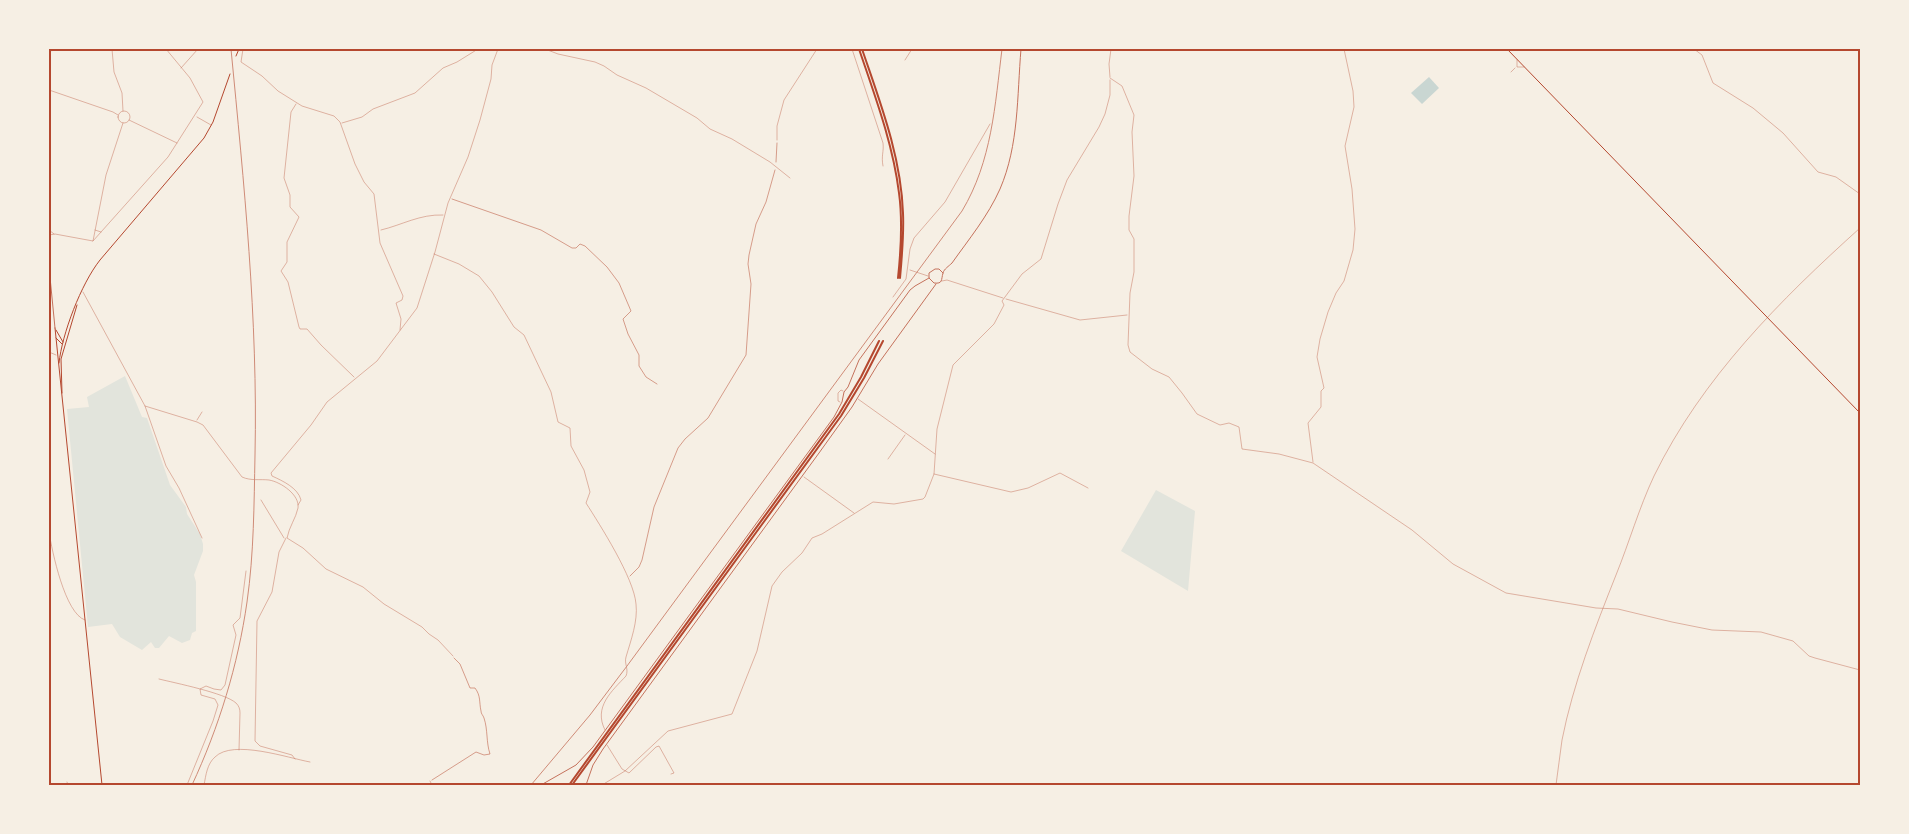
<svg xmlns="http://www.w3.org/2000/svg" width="1909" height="834" font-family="Ubuntu,sans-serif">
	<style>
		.green { fill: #e2e4dc }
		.water { fill: #c9d6d2 }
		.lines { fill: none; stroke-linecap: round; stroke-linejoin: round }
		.path { stroke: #b5482f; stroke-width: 0.5 }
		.minor { stroke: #c5725c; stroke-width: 0.5 }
		.tertiary { stroke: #c5725c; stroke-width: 1 }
		.secondary { stroke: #b5482f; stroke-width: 1 }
		.trunk { stroke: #b5482f; stroke-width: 2 }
		.rail { stroke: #cf8b77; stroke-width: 1 }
		.neatline { fill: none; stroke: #b5482f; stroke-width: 2 }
	</style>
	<rect width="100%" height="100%" fill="#f6efe4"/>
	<path class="green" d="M125,376L142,417L147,418L170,485L186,507L187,514L200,534L203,544V551L194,575L196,582V631L192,633L190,640L182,643L169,636L159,648H155L151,642L142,650L120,637L112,624L88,627L67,409L89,407L87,397Z
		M1156,490L1195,511L1188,591L1121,551Z"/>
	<path class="water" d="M1429,77L1439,88L1422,104L1411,93Z"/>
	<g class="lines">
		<path class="path" d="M776,162L777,143
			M452,199L541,230L572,248H576L580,244L585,246L607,267L619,283L631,311L623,319L628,334L639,355V366L646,377L657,384
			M630,576L639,567L642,560L654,507L678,448L685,439L708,418L746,355L751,284L748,264L749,255L756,224L766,202L775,170
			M432,780L476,752L484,755L490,754C486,742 488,730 484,718C483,715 481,714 481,711C479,702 481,696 475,688H470L460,664L454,658"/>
		<path class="minor" d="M112,49L114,72L122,93L123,111
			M243,49L241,62L262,76L278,91L302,106L334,116L340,122L355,164L364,182L374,194L380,243L403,296L402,300L396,303L401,319L400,330
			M545,49L558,54L595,62L604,66L617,75L646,88L697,118L710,129L732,139L770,162L790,178
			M852,49L883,143C884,152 881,156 883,166
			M1694,49L1702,55L1713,83L1753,108L1783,133L1818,172L1836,177L1860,194
			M49,51L66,49
			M905,60L912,49
			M1517,60V67H1524
			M181,68L198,49
			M1511,72L1515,68
			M1110,77L1109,64L1111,49
			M1110,78L1122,86L1134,115L1132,132L1134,176L1129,216V230L1134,239V272L1130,293L1128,345L1130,352L1152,369L1169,377L1182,393L1197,414L1220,425L1229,423L1239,427L1242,449L1279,454L1313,463L1412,530L1453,564L1506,593L1596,608L1618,609L1672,622L1712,630L1761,632L1793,641L1809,656L1815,658L1860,670
			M49,90L113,112L118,115
			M296,104L291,112L284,178L290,195V207L299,217L287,242V262L281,271L288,282L299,327L300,329H307L321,345L354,377
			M118 117a6 6 0 1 1 12 0a6 6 0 1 1-12 0Z
			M197,117L211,125
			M129,120L177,143
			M342,123L362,117L373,109L415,93L443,68L457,62L478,49
			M777,140V126L784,100L817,49
			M49,230L54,234
			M95,230L101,232
			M381,230C402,225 420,214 443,215
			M49,235L55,234L93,241L106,175L123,123
			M93,241L168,157L203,102L190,78L166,49
			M434,254L459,264L479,276L492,292L514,327L524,335L551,392L558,422L570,428L571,446L584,470L590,492L586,503C600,525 634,578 636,604C638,621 631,640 626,657C624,664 629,669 626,676C612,691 593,707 605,730
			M910,270L928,276
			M942,281L947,280L1003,298
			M83,292L145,406L166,466L179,488L202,538
			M893,297L906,279L910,249L914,238L945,202L990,124
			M1006,299L1080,320L1127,315
			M49,352L56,355
			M858,399L935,454
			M840,402L838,401V393L841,390L843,391
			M145,406L197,422L203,425L242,477C251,481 260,479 269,480C281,482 300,495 298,508C296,518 289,527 287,538L303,548L326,569L363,587L384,604L422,627L429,634L438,640L453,656
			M197,420L202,412
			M888,459L905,435
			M1313,462L1308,423L1321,407V391L1324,388L1317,357L1320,339L1328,312L1336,293L1344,281L1353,250L1355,229L1352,189L1345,146L1354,107L1353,91L1344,49
			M934,474L1011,492L1028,488L1060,473L1088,488
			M804,477L854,513
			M261,500L284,538
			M298,505L301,500C298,488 283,481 272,476L271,473L311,425L327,402L377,361L417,308L435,252L448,203L468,157L480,120L491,79L492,65L498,49
			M49,532C52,551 65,614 85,620
			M286,538L279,552L272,592L257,621L255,741L260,746L292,755L295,759
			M159,679C175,683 225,693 236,703C239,706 240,709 240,713L239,750
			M607,745L622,769L629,773L656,747L659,746L674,773L671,774
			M430,781L432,785
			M67,782L68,785
			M187,785L213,721L218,705L215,699L201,695L200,689L206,686L214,689L221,690L225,685L236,635L233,625L240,618L246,571
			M204,785C206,775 207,764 215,757C233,739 288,758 310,762
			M602,785L625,771L668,731L732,714L757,651L772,586L782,572L802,553L812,538L822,534L873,502L894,504L923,499L925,497L934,474L937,429L953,365L994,324L1004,305L1002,301L1022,274L1041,259L1058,204L1067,180L1099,127L1105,114L1110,95V80
			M1556,785C1558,770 1560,755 1562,740C1573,684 1595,628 1616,575C1629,543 1639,508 1654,476C1702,378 1780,300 1860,228"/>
		<path class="tertiary" d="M49,267L55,328
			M943,273L939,269H935L929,273V278L934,283C943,284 941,280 943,273C944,269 949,266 952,263C969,239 988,216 1000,189C1019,145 1017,96 1021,49
			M541,785L576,765L593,747L834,417L842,402L844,392L848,387L859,360L910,290L915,286L929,278
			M586,785L593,765L603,749L819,453L852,407L878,364L936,284"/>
		<path class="secondary" d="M1507,49L1860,413
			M236,56L239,49
			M55,328L102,785
			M56,330L63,342
			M56,338L62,344
			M59,363C62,334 81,284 100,260L204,138L213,122L230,74
			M62,393L61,359L77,305"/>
		<path class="trunk" d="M859,49C875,96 893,144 899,193C903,222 901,250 898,278
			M862,49C880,102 901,156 903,213C904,235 902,256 900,278
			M569,785L839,414L861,377L879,341
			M572,785L841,416L864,378L883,341"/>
		<path class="rail" d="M192,785C219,727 238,665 247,602C254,553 254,504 255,455C258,319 244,184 231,49
			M531,785L590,715L627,666L962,211C992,161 995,105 1002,49"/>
	</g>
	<rect width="1909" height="834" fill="none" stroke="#f6efe4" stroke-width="100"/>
	<rect x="50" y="50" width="1809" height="734" class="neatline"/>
</svg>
